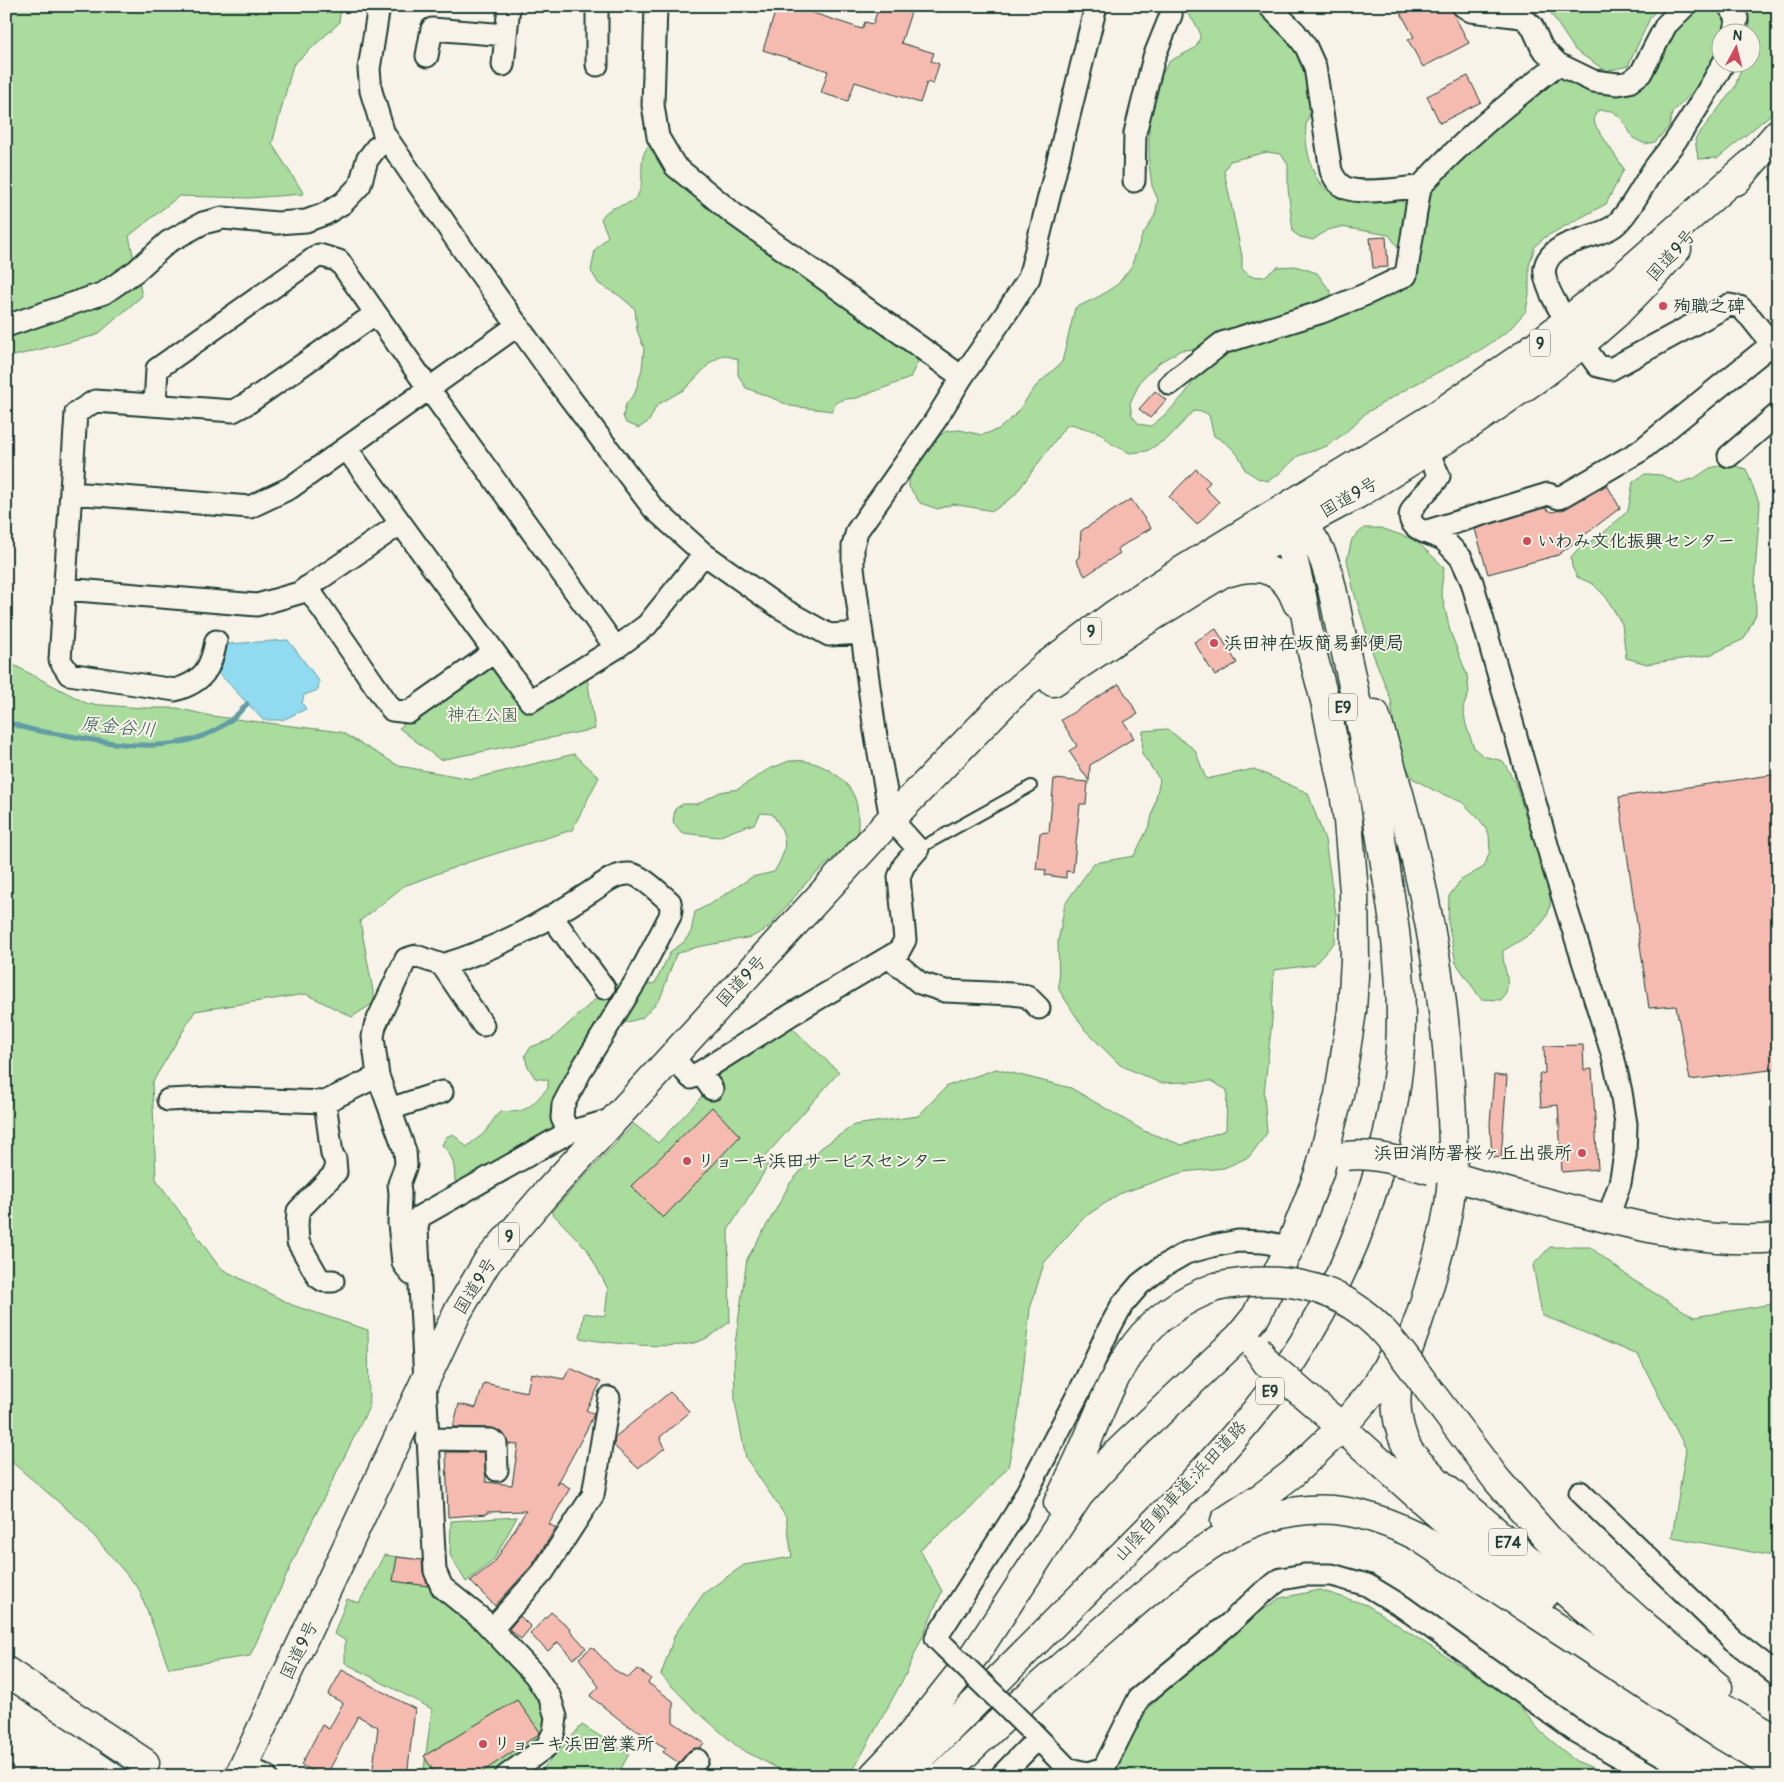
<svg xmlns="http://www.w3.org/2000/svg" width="1784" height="1782" font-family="Pangolin,'Klee One',sans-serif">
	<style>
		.green { fill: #a9dc9d; stroke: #648c68 }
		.water { fill: #90dbf0; stroke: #639ca5 }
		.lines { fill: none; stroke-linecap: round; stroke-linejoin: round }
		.stream { stroke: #639ca5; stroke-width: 5 }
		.building { fill: #f5bbb1; stroke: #1f3d34 }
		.lane-casing { stroke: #1f3d34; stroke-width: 14 }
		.street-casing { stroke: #1f3d34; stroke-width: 25 }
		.secondary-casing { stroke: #1f3d34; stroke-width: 31 }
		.highway-casing { stroke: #1f3d34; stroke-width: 31 }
		.lane { stroke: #f7f3e8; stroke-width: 10 }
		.street { stroke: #f7f3e8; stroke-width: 21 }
		.secondary { stroke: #f7f3e8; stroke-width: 28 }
		.highway { stroke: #f7f3e8; stroke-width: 28 }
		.street-bridge-casing { stroke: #1f3d34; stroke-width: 25; stroke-linecap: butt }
		.highway-bridge-casing { stroke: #1f3d34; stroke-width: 31; stroke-linecap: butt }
		.street-bridge { stroke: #f7f3e8; stroke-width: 21 }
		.highway-bridge { stroke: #f7f3e8; stroke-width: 28 }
		.poi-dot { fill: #d1495b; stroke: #f7f3e8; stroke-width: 2 }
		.labels { text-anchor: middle; stroke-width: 4; stroke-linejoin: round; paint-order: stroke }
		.shield { fill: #f7f3e8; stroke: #60746a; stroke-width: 1 }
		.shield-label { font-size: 16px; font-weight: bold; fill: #1f3d34 }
		.street-label { font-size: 18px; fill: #1f3d34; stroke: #f7f3e8 }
		.poi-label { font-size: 18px; font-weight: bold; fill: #1f3d34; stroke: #f7f3e8; text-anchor: start }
		.park-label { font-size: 18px; fill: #3b5d49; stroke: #f7f3e8 }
		.water-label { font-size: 19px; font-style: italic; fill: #365d5a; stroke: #f7f3e8 }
	</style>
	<rect width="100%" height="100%" fill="#f7f3e8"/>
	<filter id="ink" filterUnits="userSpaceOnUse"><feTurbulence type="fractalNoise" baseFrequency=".02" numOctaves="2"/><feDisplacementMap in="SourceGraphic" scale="10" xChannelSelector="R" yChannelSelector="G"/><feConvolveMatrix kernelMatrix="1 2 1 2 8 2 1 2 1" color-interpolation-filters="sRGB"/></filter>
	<g filter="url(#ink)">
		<path class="green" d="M6,6H341L339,23L293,65L272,144L304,194L249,198L179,196L129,236L142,296L97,335L6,358Z
			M1185,6C1201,6 1218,6 1234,6C1240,6 1247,5 1253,6C1268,10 1306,55 1310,70C1312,77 1315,97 1314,104C1313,111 1307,118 1306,125C1304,140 1310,171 1320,183C1343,212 1381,184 1408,205L1404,245L1397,246L1389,235L1341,227L1327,230L1313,240L1300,237L1293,232L1288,188V165L1281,154L1267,152L1230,161L1224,171L1242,256V269L1250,276L1264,277L1277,267L1295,266L1317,273L1331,292V303L1198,349L1181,350L1160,362L1141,380L1130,403L1132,416L1139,424L1151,426L1167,413L1184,395L1206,363L1228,349L1407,281L1422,204L1444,173L1491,129L1559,77L1627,89L1670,36L1689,8L1696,6H1715L1723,9L1729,32H1722L1721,53L1701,83L1672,113L1669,127L1655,142L1645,144L1633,138L1624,122L1613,111L1598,110L1594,117L1595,125L1624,169L1606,204L1545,237L1535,246L1529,266V294L1526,311L1508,331L1482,349L1410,387L1366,413L1345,433L1327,446L1298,456L1280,473L1268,481L1259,479L1245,470C1240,453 1229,444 1214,436L1209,415L1204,412L1194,411L1168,438L1147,451L1130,453L1112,444L1100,433L1071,424L1065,427L1014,496L993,511L953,504L938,509L920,503L909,487V475L930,444L946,431L960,430L982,435L999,429L1015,415L1036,386L1062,362L1075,308L1100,296L1118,284L1131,267L1142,236L1155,215L1158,200L1152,186L1149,164V114L1157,82L1170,61L1195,48C1197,45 1200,40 1200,36C1200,24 1186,17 1185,6Z
			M1546,6H1660L1651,16L1628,66L1606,71L1575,50Z
			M1748,6H1778V105L1770,115L1718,158L1698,159L1695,139L1735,87L1743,63L1752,62V32H1750Z
			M654,145L905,345L918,361L910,378L857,398L846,399L835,403L832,411L790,406L770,397L746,388L738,375V359L723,355L711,362L685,389L657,405L649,421L639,428L626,423L623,416L626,404L635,393L642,369L644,348L637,330L635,309L620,296L599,284L591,271L595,250L608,236L601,219C609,203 629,208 637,196C645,185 640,169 643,156C644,153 646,149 648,146Z
			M1727,464L1746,469L1760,505L1755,572L1756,614L1744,639L1710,655L1647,664L1626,658L1622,624L1606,597L1593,584L1577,577L1572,567L1571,557L1577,550L1601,535L1628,511L1633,482L1645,474L1661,475L1679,483L1695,478L1710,468Z
			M1364,528H1381L1415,540L1444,567L1441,591L1450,631L1467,675L1469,692L1463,708L1466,725L1474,748L1483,756L1503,761L1515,782L1548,887C1549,893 1551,900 1550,906C1546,929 1521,939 1503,951C1502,971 1515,983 1501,1000L1481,999L1456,963L1448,922L1449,896L1461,880L1484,867L1490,851L1489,834L1480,820L1462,802L1435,791L1412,778L1396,744L1391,700L1373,654L1354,592L1347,560L1352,539Z
			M6,661L88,704L143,708H177L211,716L341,732L399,766L472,779L574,754L599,777L572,830L469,862L404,886L360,921L375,1002L352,1017L306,994L195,1011L152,1083L156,1179L220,1268L292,1305L368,1330L369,1407L299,1548L250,1656L169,1668L139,1589L83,1523L6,1457Z
			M490,666L527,713L587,677L595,729L440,760L399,728Z
			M1167,729L1195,750L1206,779L1254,769L1308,793L1325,840L1336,914L1335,942L1314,965L1274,970L1272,1020L1264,1094L1267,1133L1249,1157L1224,1168L1183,1172L1119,1194L1083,1218L1044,1263L1030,1309L1018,1416L1008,1467L972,1507L920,1550L942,1591L907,1672L850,1776H792L739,1748L691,1706L661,1675L675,1634L704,1593L744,1565L792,1557L786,1517L746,1458L735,1402L734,1351L747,1259L775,1211L790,1183L821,1148L854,1125L918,1116L947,1086L996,1069L1071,1088L1144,1131L1182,1145L1226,1130L1227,1090L1211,1081L1160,1083L1120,1065L1085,1030L1059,990L1058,942L1065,904L1094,863L1134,856L1150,824L1160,780L1142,754L1143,731Z
			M789,761C794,761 800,760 805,761C824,764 846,778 854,796C859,807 858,823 858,835L807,882L768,928L752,937L697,947L676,954L660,999L642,1018L624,1023L570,1110L564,1130L464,1185L455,1181C454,1164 454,1157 442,1145L446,1137L453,1134L467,1147C472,1141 481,1137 486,1131C491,1124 494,1117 501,1111C527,1115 531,1105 548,1088V1080L535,1078L527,1065L525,1055L531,1047L552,1039L602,993L626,979L643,985L655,983L671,951L683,943L691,932L695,912L712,903L752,877L774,872C788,849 789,836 772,814L761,813L754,824L738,829L718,837L682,833L673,822L675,809L683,804H697L720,792L738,789L767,770Z
			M790,1026L839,1072L761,1161L768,1166L728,1230L730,1322C721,1328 711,1337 700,1341C676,1351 606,1343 580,1338L584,1313L605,1316L608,1289L587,1249L551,1212L634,1124L658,1143L697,1102L722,1071Z
			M1550,1247H1590L1633,1280L1694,1317L1778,1303V1557L1672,1537L1686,1449L1638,1355L1542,1315L1533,1265Z
			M517,1517L493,1561L466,1582L450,1555L451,1521Z
			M384,1555L434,1562L547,1693L549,1742L502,1776H423L432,1709L345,1663V1640L334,1634L347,1599L359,1603Z
			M1320,1590L1367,1605L1445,1656L1507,1692L1541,1732L1576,1761L1613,1776H1109L1124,1752L1140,1717L1161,1695L1199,1664L1232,1631L1280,1598Z
			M582,1725L629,1754L617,1776H536Z"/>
		<path class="water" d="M288,640L319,681L318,690L304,695L302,703L306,709L282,720H263L216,670L228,644Z"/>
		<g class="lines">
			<path class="stream" d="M6,721C25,730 45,732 65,735C127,747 202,759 247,704
				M104,1752L134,1773"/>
		</g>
		<path class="building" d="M777,6H792L862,29L865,22L873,24L879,6H913L901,43L934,53L931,61L939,64L933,84L927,82L920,103L855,82L848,101L821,93L828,71L763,50Z
			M1397,6H1449L1469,43L1423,67L1408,40L1414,37Z
			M1468,76L1481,102L1440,123L1427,96Z
			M1386,237L1388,267L1373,268L1370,238Z
			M1155,391L1166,400L1150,418L1139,409Z
			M1196,469L1210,482L1205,488L1219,502L1197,525L1169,497Z
			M1607,485L1620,508L1558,555L1488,574L1475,529L1544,508L1552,512L1565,509Z
			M1131,499L1151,528L1117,549L1120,553L1085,576L1076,560L1079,557L1081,531Z
			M1216,629L1237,663L1215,676L1194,642Z
			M1119,684L1138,714L1124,722L1134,738L1090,765L1089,781L1069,751L1077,746L1061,720Z
			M1778,774V1069L1690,1080L1676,1006L1649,1008L1619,797Z
			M1054,779L1088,782L1086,804H1080L1073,872L1066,871V878L1045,875L1046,870L1036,869L1040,833L1049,832Z
			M1583,1045L1584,1070L1592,1069L1598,1169L1562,1172L1558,1105L1541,1107L1539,1074L1545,1073L1544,1046Z
			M1494,1075L1507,1076L1501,1158L1492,1157L1490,1124Z
			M712,1107L740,1136L663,1218L631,1186Z
			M570,1368L601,1382L586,1410L594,1414L587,1429L557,1485L560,1482L570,1488L549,1524L556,1528L533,1564L495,1606L470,1581L494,1563L526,1511L487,1512V1514L448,1517L446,1452H484L486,1482L512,1485L518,1445L508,1444L504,1434L492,1428L453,1427L459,1404L476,1408L484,1383L527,1392L531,1373L564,1379Z
			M670,1392L690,1412L660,1437L665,1448L638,1468L614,1446L615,1437Z
			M397,1557L422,1560L423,1572L428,1586L393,1581Z
			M551,1612L571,1629L570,1630L586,1648L573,1659L558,1642L548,1651L530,1634Z
			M520,1616L531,1627L521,1639L509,1629Z
			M592,1647L613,1669L628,1678L637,1669L651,1678L648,1683L673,1701V1722L704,1743L700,1748L692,1749L679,1763L663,1752L666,1748L624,1723L590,1696L599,1687L579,1658Z
			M342,1670L415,1709L407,1776H372L378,1727L358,1716L326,1776H322L301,1765L322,1725L329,1729L343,1703L328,1695Z
			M517,1700L540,1732L539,1734L476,1776H436L424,1756Z"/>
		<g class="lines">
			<defs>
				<path id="lane" d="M918,849L1031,786"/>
				<path id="street" d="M379,6L369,69L371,91L384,134L462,248L564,390L653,508L704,554L779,607L829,635L862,633
					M597,6V65
					M656,6L653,105L658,137L675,166L735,215L962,377
					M1269,6L1295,32L1306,47L1315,67L1331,171C1334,178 1338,185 1346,188C1363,195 1400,188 1420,187C1461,141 1510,102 1558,64L1593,81L1618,84L1629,82L1641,73L1666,25L1685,6
					M1463,6L1471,11L1522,17L1532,26L1542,48L1558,64
					M1729,6L1737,18L1735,32
					M427,56L432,29L506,35
					M1724,62C1709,90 1692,117 1674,143C1667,152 1660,160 1653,170C1643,185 1628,215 1614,226C1595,240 1552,239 1545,267C1540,289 1584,347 1598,366L1611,369L1729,305L1740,307L1751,318L1778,352
					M503,65L509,6
					M1134,181L1135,133L1154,57L1171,15L1172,6
					M6,326L104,293L136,271L168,242L203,223L223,218L277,223L306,221L325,214L343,203L360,185L367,160L376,148L388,140
					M1170,384L1222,343L1322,312L1364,295L1406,275L1420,187
					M155,405L157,369L319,255L339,261L429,389L616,648
					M346,448L530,701L616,648L647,625L704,554
					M1427,450L1439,476C1435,488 1399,509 1414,525C1416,528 1421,530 1424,532L1548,494L1559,498L1640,451L1778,339
					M1729,456L1778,414
					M71,493L250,507L290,488L518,325
					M1424,532L1443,539L1461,558L1472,582L1554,869L1613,1056L1621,1092L1626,1124L1625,1155L1620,1183L1608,1218
					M307,587L392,710L409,712L494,652
					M65,589L257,605L299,593L400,524
					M216,641C211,669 203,682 175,690L69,674L60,660L76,413L95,401L233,411L248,403L375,314
					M552,917L604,988
					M889,957L920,983L945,991L1012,994L1027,996L1039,1008
					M483,1025L442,965C495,950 543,923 589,893C602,885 614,873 630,874C642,875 660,894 670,902L671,910L670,916L637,979L583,1067L563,1105L562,1118L569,1132
					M672,1056L691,1078L792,1014L899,951L905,940L899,877L904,865L918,849L891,819L875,731L853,568V546L857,531L935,421L962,377L1007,312L1029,278L1096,6
					M700,1072L712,1089
					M168,1100L208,1098L325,1102L378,1076
					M325,1102L332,1154L335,1159L336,1172L298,1211L297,1226L298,1242L318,1277L324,1281H333
					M390,1109L442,1092
					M419,1275L411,1274L403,1263L399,1223L400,1193L399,1184L406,1165L405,1151L378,1076L373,1037L375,1026L406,959L416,956L442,965
					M427,1439L491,1440L496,1444L497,1470
					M1580,1492L1733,1640L1778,1675
					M492,1629L543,1572L593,1495L609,1398
					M945,1647L936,1638L1016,1513L1086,1379L1108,1331L1122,1305L1140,1284L1162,1267L1186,1253L1212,1246L1238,1241L1263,1242L1290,1247
					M1031,1731L1068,1769L1088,1773L1104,1768L1139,1698L1230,1623L1262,1593L1281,1579L1304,1575H1332L1367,1585L1403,1607L1578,1733L1653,1776
					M244,1766L266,1776
					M506,1776L547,1746L554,1732L556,1717L550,1698L535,1675L483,1620L442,1587L435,1571L417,1229L419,1217L569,1132L614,1119
					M684,1776L697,1760
					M1001,1776L1038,1738"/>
				<path id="secondary" d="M1452,1176C1494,1189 1536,1200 1578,1211C1643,1228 1710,1244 1778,1238
					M6,1671L145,1763"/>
				<path id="highway" d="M1736,181L1778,133
					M1230,572C1262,562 1286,571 1297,603
					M1053,682L1131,630L1298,526L1356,495L1475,421L1539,377L1577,348L1616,314L1652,277L1677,249
					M1375,714C1414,834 1442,959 1450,1085C1453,1125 1455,1165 1449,1205C1442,1245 1430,1286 1417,1325C1405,1361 1389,1389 1400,1428C1402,1436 1405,1444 1409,1451C1417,1462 1427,1470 1436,1480L1617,1636L1704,1697L1778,1741
					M1432,1394L1497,1480L1551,1542L1640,1622L1718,1687
					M1330,1417L1458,1532L1542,1598
					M1058,1503C1069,1480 1080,1458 1090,1434C1119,1365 1140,1314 1216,1287
					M1225,1521L1263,1496L1292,1474L1342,1427L1373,1391L1397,1349
					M239,1776L457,1313L487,1262L543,1197L891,819L1008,699L1044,667L1115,614L1178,573L1437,415L1524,355L1620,279L1748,166
					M873,1776L907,1740L976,1653L1079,1495L1116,1454L1239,1337L1256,1316L1290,1247L1319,1173L1339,1095L1352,1011L1355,959L1354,892L1348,821L1344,792L1325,701L1312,652L1302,596L1286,528L1285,515L1288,508
					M902,1776L1175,1502C1214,1459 1256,1416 1288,1367C1332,1301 1365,1228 1384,1150C1394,1107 1401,1064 1401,1019C1401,956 1390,895 1380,833C1369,765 1357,698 1341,632C1335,605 1329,559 1312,537C1299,521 1275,520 1257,528
					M942,1776C995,1725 1050,1676 1105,1629C1149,1591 1211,1534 1267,1518C1323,1501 1366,1511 1417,1536L1718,1733L1778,1769"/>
			</defs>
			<use href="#lane" class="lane-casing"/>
			<use href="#street" class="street-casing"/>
			<use href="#secondary" class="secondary-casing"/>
			<use href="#highway" class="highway-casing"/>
			<use href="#lane" class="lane"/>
			<use href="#street" class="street"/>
			<use href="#secondary" class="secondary"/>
			<use href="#highway" class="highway"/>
			<defs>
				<path id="street-bridge" d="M945,1647L1031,1731"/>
				<path id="highway-bridge" d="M1346,1156C1375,1152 1403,1163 1431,1170
					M1216,1287C1276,1275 1331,1281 1377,1325C1398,1346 1414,1370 1432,1394
					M1256,1347L1267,1363L1330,1417"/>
			</defs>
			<use href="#street-bridge" class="street-bridge-casing"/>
			<use href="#highway-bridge" class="highway-bridge-casing"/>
			<use href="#street-bridge" class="street-bridge"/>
			<use href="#highway-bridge" class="highway-bridge"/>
		</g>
	</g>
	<g class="poi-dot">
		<circle cx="1663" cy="306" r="5"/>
		<circle cx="1527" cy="541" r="5"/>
		<circle cx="1214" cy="643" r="5"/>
		<circle cx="1582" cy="1153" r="5"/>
		<circle cx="687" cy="1161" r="5"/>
		<circle cx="483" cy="1744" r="5"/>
	</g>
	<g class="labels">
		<g class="shield">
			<rect x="1530" y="329.5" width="20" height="27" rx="4"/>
			<rect x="1081" y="617.5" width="20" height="27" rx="4"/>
			<rect x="1329" y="693.5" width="28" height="27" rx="4"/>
			<rect x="499" y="1222.5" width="20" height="27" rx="4"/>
			<rect x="1256" y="1377.5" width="28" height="27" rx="4"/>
			<rect x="1489" y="1528.5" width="38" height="27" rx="4"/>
		</g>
		<g class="shield-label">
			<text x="1540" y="349">9</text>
			<text x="1091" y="637">9</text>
			<text x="1343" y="713">E9</text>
			<text x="509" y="1242">9</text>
			<text x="1270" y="1397">E9</text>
			<text x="1508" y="1548">E74</text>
		</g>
		<g class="street-label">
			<text transform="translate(1671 255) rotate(-48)" y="6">国道9号</text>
			<text transform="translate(1349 497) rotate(-30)" y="6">国道9号</text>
			<text transform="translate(741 981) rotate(-47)" y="6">国道9号</text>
			<text transform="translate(475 1286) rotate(-58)" y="6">国道9号</text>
			<text transform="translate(1180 1491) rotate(-47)" y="6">山陰自動車道;浜田道路</text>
			<text transform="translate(299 1650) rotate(-64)" y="6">国道9号</text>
		</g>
		<g class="poi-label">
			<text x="1673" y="312">殉職之碑</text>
			<text x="1537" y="547">いわみ文化振興センター</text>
			<text x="1224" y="649">浜田神在坂簡易郵便局</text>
			<text x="1572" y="1159" text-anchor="end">浜田消防署桜ヶ丘出張所</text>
			<text x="697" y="1167">リョーキ浜田サービスセンター</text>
			<text x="493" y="1750">リョーキ浜田営業所</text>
		</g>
		<g class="park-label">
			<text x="483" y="721">神在公園</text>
		</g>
		<g class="water-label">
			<text transform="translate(118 726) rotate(5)" y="7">原金谷川</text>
		</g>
	</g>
	<rect width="1784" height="1782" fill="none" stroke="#f7f3e8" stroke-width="25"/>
	<rect x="12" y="12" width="1759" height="1757" fill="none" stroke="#1f3d34" stroke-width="2" filter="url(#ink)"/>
	<g transform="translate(1736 48) rotate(7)"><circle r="24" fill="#f7f3e8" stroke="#a1aaa0"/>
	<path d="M0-4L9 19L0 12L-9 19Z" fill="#d1495b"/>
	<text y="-8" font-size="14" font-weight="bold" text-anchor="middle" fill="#1f3d34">N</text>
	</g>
</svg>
